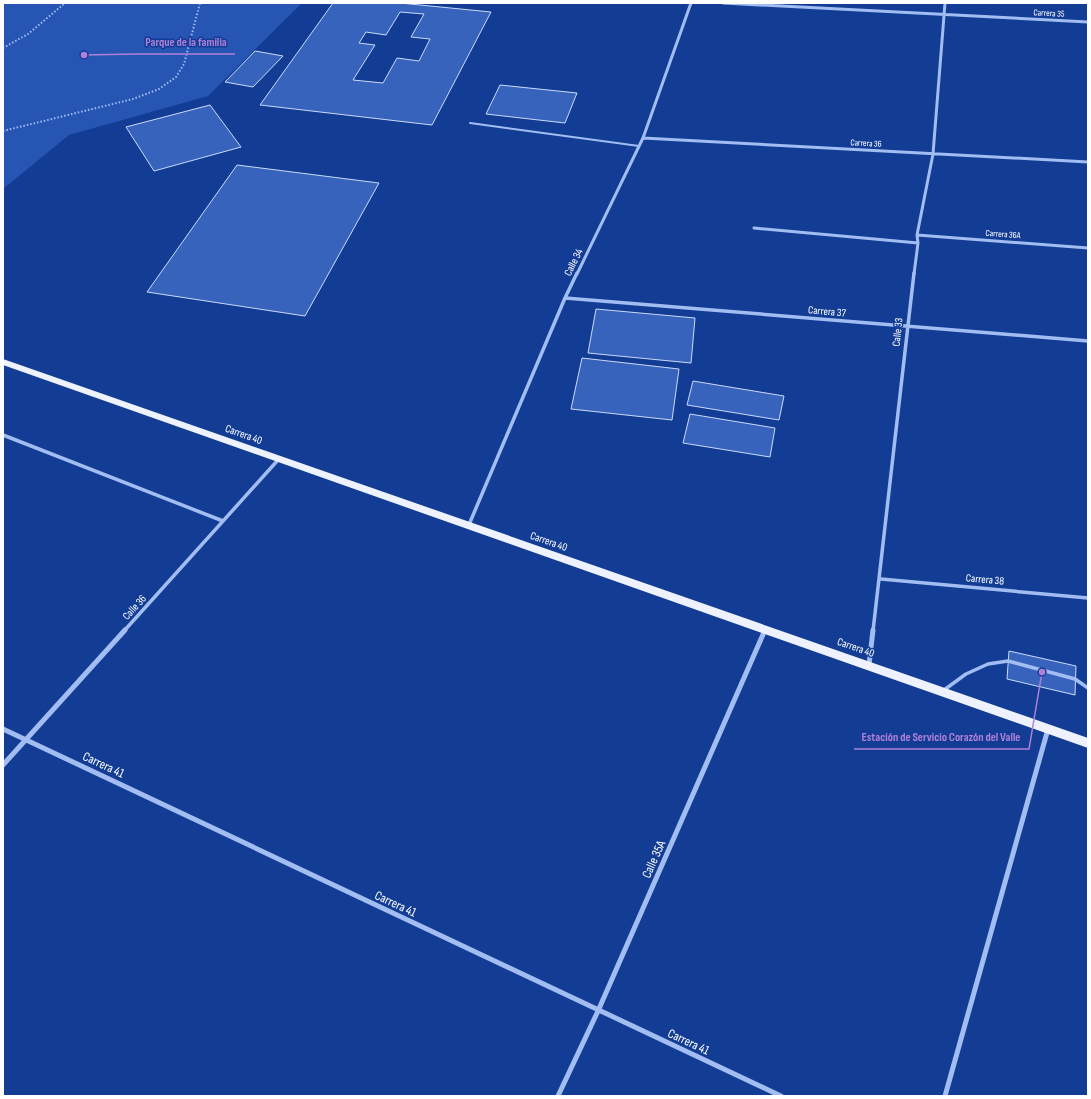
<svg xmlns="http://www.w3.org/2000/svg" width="1091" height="1099" font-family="'Sofia Sans Condensed',sans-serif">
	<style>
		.green { fill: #2655b4 }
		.building { fill: #3763bc; stroke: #cadbfd; fill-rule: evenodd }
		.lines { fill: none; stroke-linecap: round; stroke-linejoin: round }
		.path { stroke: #a2bdf2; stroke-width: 2; stroke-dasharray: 1.5 2; stroke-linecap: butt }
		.service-far1 { stroke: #a2bdf2; stroke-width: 2 }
		.service { stroke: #a2bdf2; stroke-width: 3.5 }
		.minor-far2 { stroke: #a2bdf2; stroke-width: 3 }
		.minor-far1 { stroke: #a2bdf2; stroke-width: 3.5 }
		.minor { stroke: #a2bdf2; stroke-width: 5 }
		.primary { fill: #eef2ff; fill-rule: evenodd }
		.labels { text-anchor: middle; stroke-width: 3; stroke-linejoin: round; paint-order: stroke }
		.far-street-label { font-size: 9px; fill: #fff; stroke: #133d95 }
		.street-label { font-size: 11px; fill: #fff; stroke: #133d95 }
		.near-street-label { font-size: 13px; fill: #fff; stroke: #133d95 }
		.leader { fill: none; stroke: #b080d9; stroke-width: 1.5 }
		.callout-dot { fill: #b080d9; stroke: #133d95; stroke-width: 1.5 }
		.callout-label { font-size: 12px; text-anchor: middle; font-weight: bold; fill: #b080d9; stroke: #133d95; stroke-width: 3; stroke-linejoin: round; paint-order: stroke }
	</style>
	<rect width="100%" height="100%" fill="#133d95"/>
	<path class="green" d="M3,3H302L208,96L69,135L3,189Z"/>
	<path class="building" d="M333,3H400L491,12L432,125L260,105ZM400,12L424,14L411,37L430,39L419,61L397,58L383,83L353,80L375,45L359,43L366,32L386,35Z
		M255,51L283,56L253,87L225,82Z
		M500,85L577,93L565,123L486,114Z
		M210,105L241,147L154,171L126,127Z
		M237,165L379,183L305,316L147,292Z
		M596,309L695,318L691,363L588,353Z
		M582,358L679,369L672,420L571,409Z
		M693,381L784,396L779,420L687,405Z
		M690,414L775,428L770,457L683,443Z
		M1009,651L1076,666L1075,695L1007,679Z"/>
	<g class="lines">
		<path class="path" d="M3,48L28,34L65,3
			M3,131L133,99L159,89L176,77L184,64L200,3"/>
		<path class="service-far1" d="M470,123L639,146"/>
		<path class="service" d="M944,690L966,674L988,664L1008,661L1075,679L1088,688"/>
		<path class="minor-far2" d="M723,3L1088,22
			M643,138L1088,162
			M754,228L918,243
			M917,235L1088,248
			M577,274L643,138L691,3
			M914,274L918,243L917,235L933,154L945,3"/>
		<path class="minor-far1" d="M565,298L1088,341
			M3,435L223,521
			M468,527L565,298L577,273
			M881,579L1088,598
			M124,631L278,460
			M765,631L766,629
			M873,631L914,273"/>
		<path class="minor" d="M869,665L873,630
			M3,729L781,1096
			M3,765L125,630
			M558,1096L598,1011L765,630
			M945,1096L1048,729"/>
		<path class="primary" d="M3,359L1088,738V748L3,365Z"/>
	</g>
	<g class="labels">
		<g class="far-street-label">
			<text transform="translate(1049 13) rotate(3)" y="3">Carrera 35</text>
			<text transform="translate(866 143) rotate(3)" y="3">Carrera 36</text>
			<text transform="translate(1003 234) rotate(4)" y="3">Carrera 36A</text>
		</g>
		<g class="street-label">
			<text transform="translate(573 262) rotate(-64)" y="4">Calle 34</text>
			<text transform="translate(827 311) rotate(5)" y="4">Carrera 37</text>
			<text transform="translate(897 332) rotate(-84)" y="4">Calle 33</text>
			<text transform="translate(244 434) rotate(20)" y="4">Carrera 40</text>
			<text transform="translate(549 541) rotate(19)" y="4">Carrera 40</text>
			<text transform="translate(985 579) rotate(5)" y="4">Carrera 38</text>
			<text transform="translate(134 607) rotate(-48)" y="4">Calle 36</text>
			<text transform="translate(856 647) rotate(19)" y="4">Carrera 40</text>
		</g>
		<g class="near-street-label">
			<text transform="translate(104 764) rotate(25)" y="5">Carrera 41</text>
			<text transform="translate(653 859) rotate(-66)" y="5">Calle 35A</text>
			<text transform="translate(396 903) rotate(25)" y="5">Carrera 41</text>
			<text transform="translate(689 1041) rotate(25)" y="5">Carrera 41</text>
		</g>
	</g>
	<path class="leader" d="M84 55L137 54H235M1042 672L1029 749H854"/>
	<g class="callout-dot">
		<circle cx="84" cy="55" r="4"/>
		<circle cx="1042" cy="672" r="4"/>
	</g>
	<g class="callout-label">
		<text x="186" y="46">Parque de la familia</text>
		<text x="941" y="741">Estación de Servicio Corazón del Valle</text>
	</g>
	<rect width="1091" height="1099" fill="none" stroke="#ffffff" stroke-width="8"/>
</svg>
